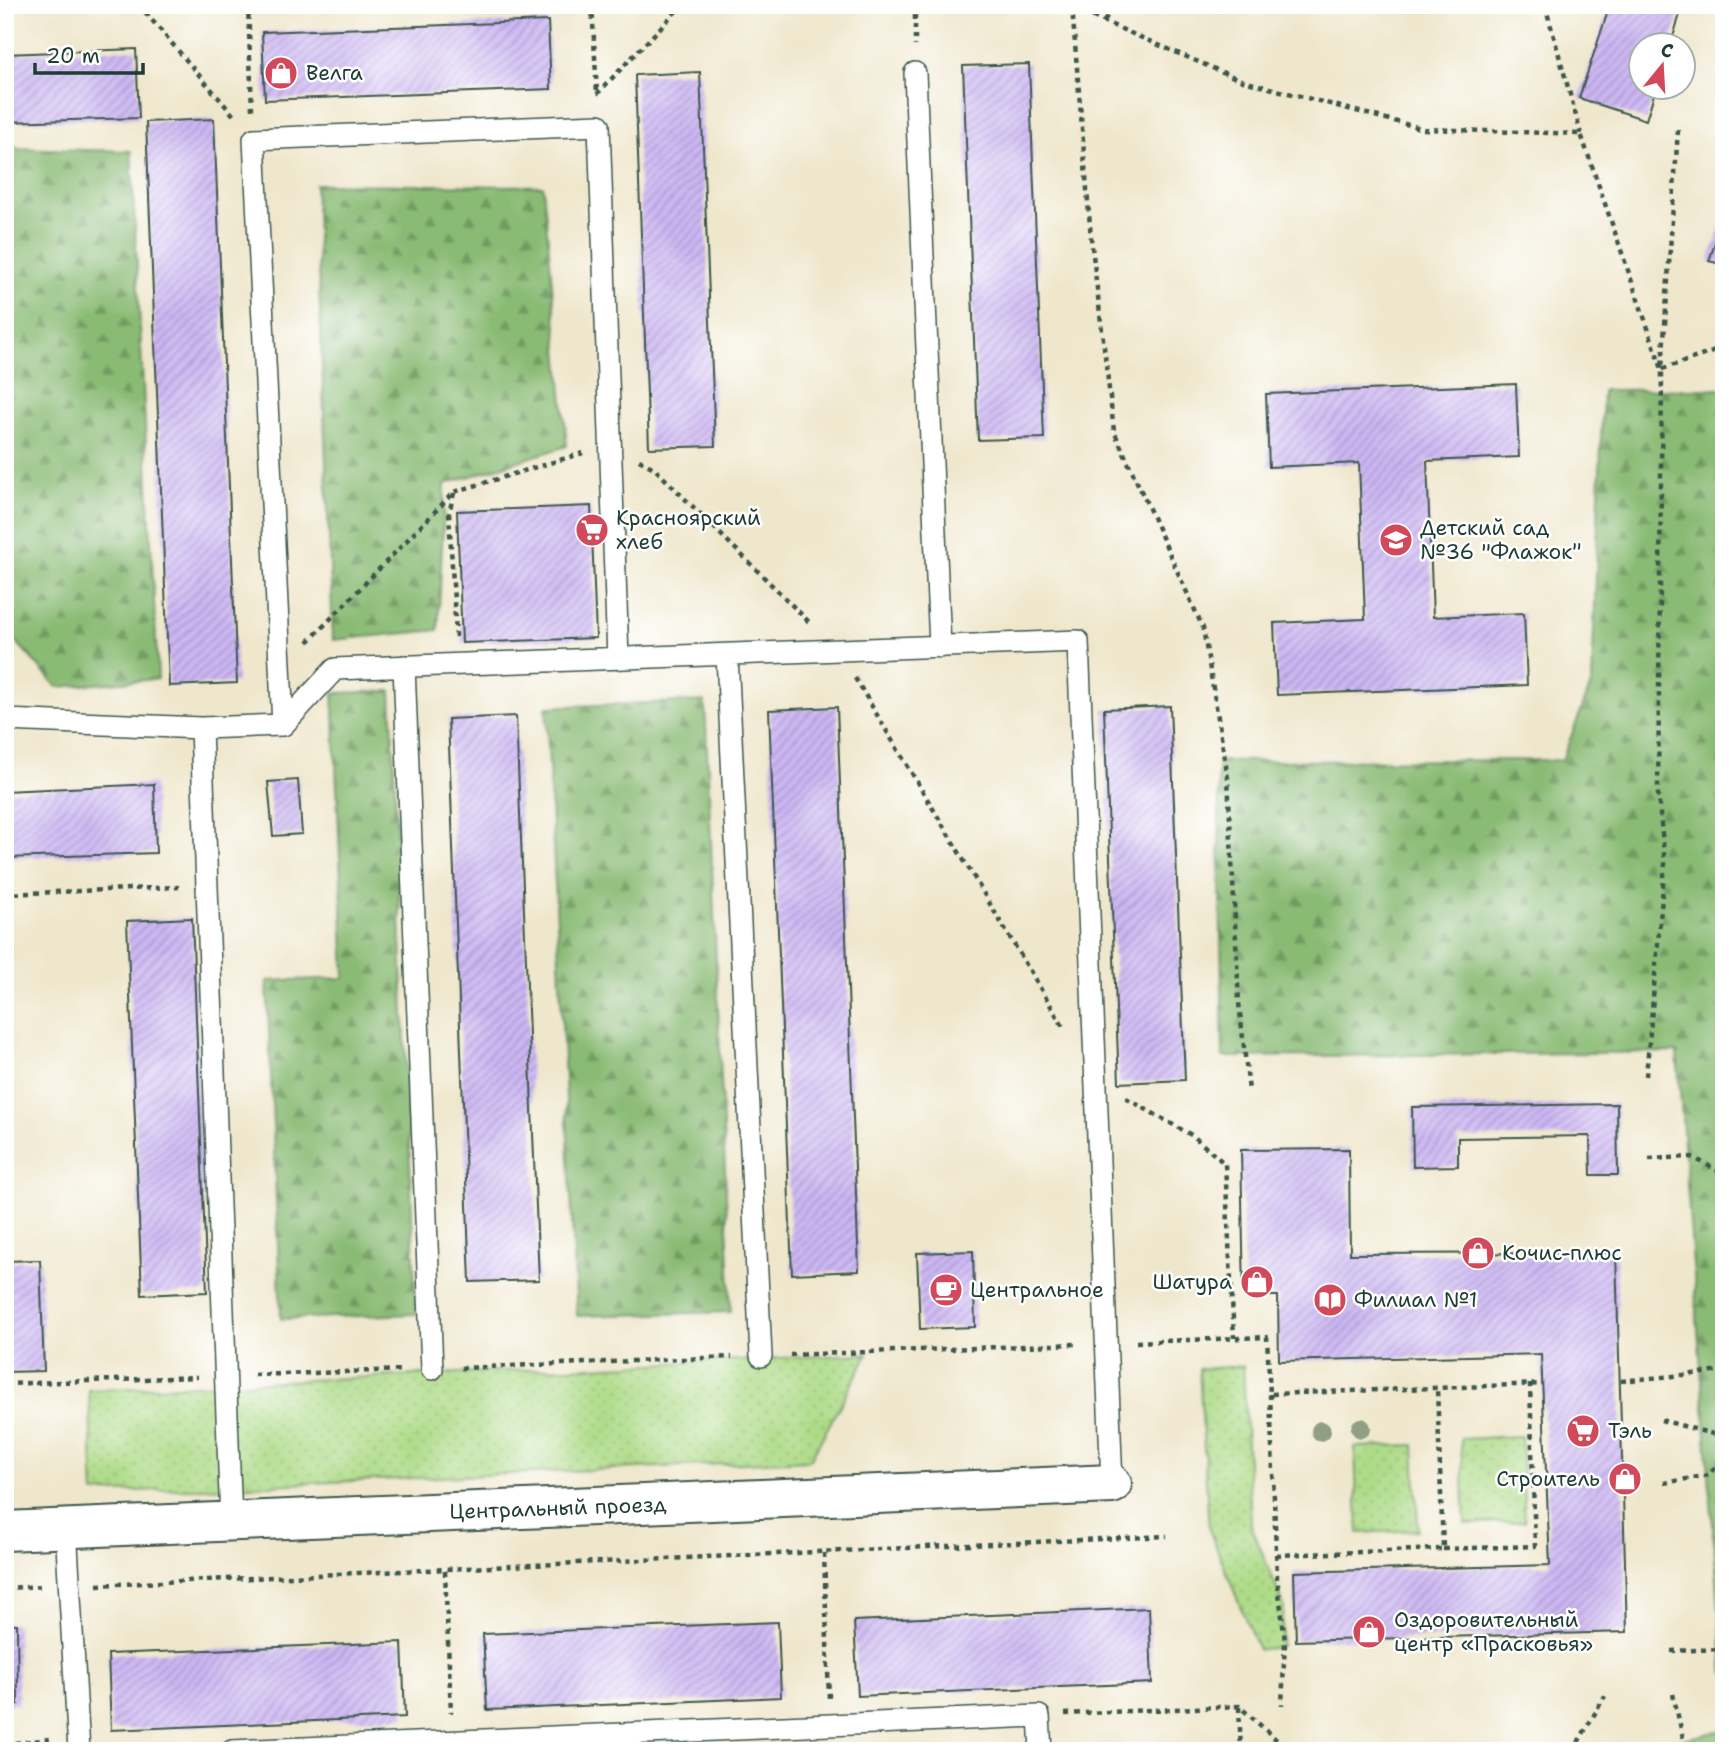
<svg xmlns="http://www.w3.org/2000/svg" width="1729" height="1756" font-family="'Shantell Sans',sans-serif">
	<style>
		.grass { fill: url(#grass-dots); stroke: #668c5e; stroke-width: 2 }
		.forest { fill: url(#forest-firs); stroke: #547c54; stroke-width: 2 }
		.building { fill: url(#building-hatch) }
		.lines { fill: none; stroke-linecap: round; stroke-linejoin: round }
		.service-casing { stroke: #3e564b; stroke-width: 24 }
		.minor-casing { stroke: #3e564b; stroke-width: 42 }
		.path { stroke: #3e564b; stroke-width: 4.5; stroke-dasharray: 5 5; stroke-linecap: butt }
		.service { stroke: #fff; stroke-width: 21 }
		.minor { stroke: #fff; stroke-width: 38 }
		.tree { fill: #909f84 }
		.labels { text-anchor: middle; stroke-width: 5; stroke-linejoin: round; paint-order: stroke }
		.poi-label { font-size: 21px; fill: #1f3d34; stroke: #fff; text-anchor: start }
		.street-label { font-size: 21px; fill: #1f3d34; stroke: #fff }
	</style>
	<defs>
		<pattern id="grass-dots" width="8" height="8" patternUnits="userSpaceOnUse" patternTransform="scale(1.75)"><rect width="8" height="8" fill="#aedb88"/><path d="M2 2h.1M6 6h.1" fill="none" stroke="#95bd76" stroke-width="1.8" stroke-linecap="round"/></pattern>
		<pattern id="forest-firs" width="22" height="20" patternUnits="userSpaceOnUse" patternTransform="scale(1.75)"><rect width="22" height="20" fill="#8abb74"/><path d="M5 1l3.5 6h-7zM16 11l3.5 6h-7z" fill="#709960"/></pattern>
		<pattern id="building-hatch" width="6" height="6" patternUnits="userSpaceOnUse" patternTransform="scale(1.75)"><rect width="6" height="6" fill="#cdb7f4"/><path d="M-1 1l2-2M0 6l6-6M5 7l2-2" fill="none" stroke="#a696c6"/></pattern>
	</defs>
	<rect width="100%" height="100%" fill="#fff"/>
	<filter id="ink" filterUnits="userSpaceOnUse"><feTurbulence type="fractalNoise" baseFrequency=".0143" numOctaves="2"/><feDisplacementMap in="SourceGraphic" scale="14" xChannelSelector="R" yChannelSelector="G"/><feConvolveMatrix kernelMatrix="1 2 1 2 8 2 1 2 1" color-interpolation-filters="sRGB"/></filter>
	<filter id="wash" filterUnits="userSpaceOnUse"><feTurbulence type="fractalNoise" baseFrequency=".00686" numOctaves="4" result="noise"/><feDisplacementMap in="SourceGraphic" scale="28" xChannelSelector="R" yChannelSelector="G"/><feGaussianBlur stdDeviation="1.57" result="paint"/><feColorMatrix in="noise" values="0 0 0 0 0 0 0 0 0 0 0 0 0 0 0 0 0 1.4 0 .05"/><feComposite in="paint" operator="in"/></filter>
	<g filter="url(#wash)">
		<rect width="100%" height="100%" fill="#efe7cc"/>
		<path class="grass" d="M868,1354L810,1460L94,1493L89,1390Z
			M1243,1366L1251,1525L1284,1607L1281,1646L1258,1650L1209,1529L1199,1369Z
			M1521,1436L1525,1521L1465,1524L1461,1439Z
			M1414,1445L1418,1530L1358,1533L1355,1447Z"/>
		<path class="forest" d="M5,148L131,151L158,679L57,687L5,629Z
			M315,184L543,186L567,446L445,484L438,630L333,640Z
			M1724,389V1674L1677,1052L1223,1057L1218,761L1562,760L1592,682L1603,390Z
			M391,691L416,1314L281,1319L267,981L345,978L333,693Z
			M705,701L731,1312L577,1316L546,707Z
			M1724,1730V1751H1630Z"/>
		<g id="blocks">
			<path class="building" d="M1610,5H1683L1670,46H1642V88H1656L1646,120L1579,98Z
				M548,21L551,89L265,100L262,32Z
				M136,49L139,118L5,122V54Z
				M1029,64L1044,438L978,440L963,66Z
				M700,72L715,446L649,448L635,75Z
				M214,119L237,683L169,686L146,122Z
				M1723,219H1724V265L1709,261Z
				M1516,384L1519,457L1427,461L1433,617L1524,613L1527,685L1277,695L1274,623L1365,619L1359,463L1269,467L1266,394Z
				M591,506L596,638L462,643L457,511Z
				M1170,706L1185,1080L1119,1083L1104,709Z
				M837,707L859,1271L792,1274L769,710Z
				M516,716L539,1280L470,1282L448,719Z
				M298,780L302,834L273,836L268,782Z
				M154,784L156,853L5,858V791Z
				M192,918L207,1292L142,1295L127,921Z
				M1617,1104L1618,1175H1591L1590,1136L1458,1138V1166L1413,1167L1412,1107Z
				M1349,1149L1350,1254L1616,1253L1627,1632L1296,1641L1294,1572L1550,1565L1541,1354L1279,1361L1278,1296H1244L1241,1150Z
				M973,1251L975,1327L920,1329L917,1253Z
				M40,1260L44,1371L5,1372V1261Z
				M1149,1608L1152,1683L858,1696L854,1621Z
				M778,1622L781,1697L487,1710L483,1634Z
				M5,1624H17L18,1704H5Z
				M402,1642L405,1717L111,1730L108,1654Z"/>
		</g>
	</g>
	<g filter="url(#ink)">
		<use href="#blocks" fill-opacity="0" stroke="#3e564b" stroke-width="2"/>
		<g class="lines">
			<defs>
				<path id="service" d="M915,73L940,647
					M727,655L761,1356
					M404,666L432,1369
					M5,720L201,728L283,725L335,669L1078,641L1112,1484
					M283,725L254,139L599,125L618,658
					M201,728L231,1522
					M66,1528L79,1751
					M232,1751L1039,1716L1041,1751"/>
				<path id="minor" d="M5,1531L1112,1484"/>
			</defs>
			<use href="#service" class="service-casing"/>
			<use href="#minor" class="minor-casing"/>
			<path class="path" d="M139,5L235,117
				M248,5L252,110
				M592,5L597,93
				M915,5V46
				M1065,5L1243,81L1424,129L1581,134L1662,369L1658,794L1665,864L1646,1076
				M1545,5L1581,134
				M1072,7L1091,238L1114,431L1203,628L1228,778L1239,1003L1249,1091
				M1105,21L1111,5
				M597,94L682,5
				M1678,130L1662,369L1724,348
				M639,460L654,468L810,623
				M454,493L449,513L456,637
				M308,642L454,492L583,453
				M855,678L1064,1028
				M5,894L179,887
				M1126,1098L1193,1136L1225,1164L1234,1338
				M1649,1159L1692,1157L1724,1174
				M1136,1342L1267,1337L1270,1394L1542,1384
				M790,1355L1078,1344
				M461,1368L732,1357
				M254,1375L403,1370
				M1621,1381L1724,1371
				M5,1384L197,1377
				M1270,1394L1277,1577L1285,1641L1282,1705
				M1661,1420L1724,1437
				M1664,1483L1709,1475L1724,1455
				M1443,1549L1535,1546L1530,1384
				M824,1553L829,1699
				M1276,1555L1443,1549L1437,1388
				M445,1571L451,1713
				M97,1585L1167,1536
				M5,1588L43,1586
				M1671,1651L1724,1649
				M1673,1694L1686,1751
				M1239,1707L1241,1751
				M1065,1714L1239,1706L1289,1751
				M5,1744L50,1739
				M1573,1751L1605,1696"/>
			<use href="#service" class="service"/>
			<use href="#minor" class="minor"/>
		</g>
		<g class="tree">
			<circle cx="1361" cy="1428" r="10"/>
			<circle cx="1321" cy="1431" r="10"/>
		</g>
	</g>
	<defs>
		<symbol id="shop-disc" viewBox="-11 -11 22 22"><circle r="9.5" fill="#d1495b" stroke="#fff"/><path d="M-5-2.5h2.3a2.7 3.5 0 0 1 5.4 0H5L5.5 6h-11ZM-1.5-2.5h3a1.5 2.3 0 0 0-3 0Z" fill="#fff"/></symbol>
		<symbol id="supermarket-disc" viewBox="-11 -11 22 22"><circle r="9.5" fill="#d1495b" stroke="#fff"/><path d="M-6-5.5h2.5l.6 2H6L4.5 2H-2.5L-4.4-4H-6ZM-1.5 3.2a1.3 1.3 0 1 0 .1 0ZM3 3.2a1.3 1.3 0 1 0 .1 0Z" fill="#fff"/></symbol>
		<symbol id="school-disc" viewBox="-11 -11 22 22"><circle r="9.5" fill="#d1495b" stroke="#fff"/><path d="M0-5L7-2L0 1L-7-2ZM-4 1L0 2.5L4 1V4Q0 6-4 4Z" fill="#fff"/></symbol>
		<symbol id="cafe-disc" viewBox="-11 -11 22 22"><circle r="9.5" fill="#d1495b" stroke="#fff"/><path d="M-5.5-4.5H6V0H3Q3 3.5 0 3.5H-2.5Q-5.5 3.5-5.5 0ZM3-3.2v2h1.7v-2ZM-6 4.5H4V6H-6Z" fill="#fff"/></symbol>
		<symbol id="library-disc" viewBox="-11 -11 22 22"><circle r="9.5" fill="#d1495b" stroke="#fff"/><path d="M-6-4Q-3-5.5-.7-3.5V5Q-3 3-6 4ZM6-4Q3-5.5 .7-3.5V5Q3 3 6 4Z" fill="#fff"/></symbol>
	</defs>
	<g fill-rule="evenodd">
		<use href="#shop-disc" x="262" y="54" width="38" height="38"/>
		<use href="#supermarket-disc" x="573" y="511" width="38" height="38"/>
		<use href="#school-disc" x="1377" y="521" width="38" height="38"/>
		<use href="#shop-disc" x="1459" y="1234" width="38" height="38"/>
		<use href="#shop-disc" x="1238" y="1263" width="38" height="38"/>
		<use href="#cafe-disc" x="927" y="1271" width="38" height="38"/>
		<use href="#library-disc" x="1311" y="1281" width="38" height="38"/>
		<use href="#supermarket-disc" x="1564" y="1412" width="38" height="38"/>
		<use href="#shop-disc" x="1606" y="1460" width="38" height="38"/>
		<use href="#shop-disc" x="1350" y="1613" width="38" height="38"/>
	</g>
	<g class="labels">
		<g class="poi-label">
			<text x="306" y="80">Велга</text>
			<text x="616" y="525">Красноярский<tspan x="616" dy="24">хлеб</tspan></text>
			<text x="1420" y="535">Детский сад<tspan x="1420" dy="24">№36 "Флажок"</tspan></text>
			<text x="1502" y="1260">Кочис-плюс</text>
			<text x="1232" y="1289" text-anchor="end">Шатура</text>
			<text x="970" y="1297">Центральное</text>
			<text x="1354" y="1307">Филиал №1</text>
			<text x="1608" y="1438">Тэль</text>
			<text x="1600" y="1486" text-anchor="end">Строитель</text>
			<text x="1394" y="1627">Оздоровительный<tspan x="1394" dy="24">центр «Прасковья»</tspan></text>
		</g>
		<g class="street-label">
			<text transform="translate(558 1508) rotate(-2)" y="7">Центральный проезд</text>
		</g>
	</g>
	<rect width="1729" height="1756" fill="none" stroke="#fff" stroke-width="28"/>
	<g transform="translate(1662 66) rotate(18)"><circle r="33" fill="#ffffff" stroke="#a5b1ae" stroke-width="2"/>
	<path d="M0-5L12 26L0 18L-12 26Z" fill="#d1495b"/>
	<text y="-10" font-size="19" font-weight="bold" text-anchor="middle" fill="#1f3d34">С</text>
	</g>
	<path d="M35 63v10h108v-10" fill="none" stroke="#1f3d34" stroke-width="3.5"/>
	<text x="46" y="63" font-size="21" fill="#1f3d34" stroke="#ffffff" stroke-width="5" paint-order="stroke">20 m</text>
</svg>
